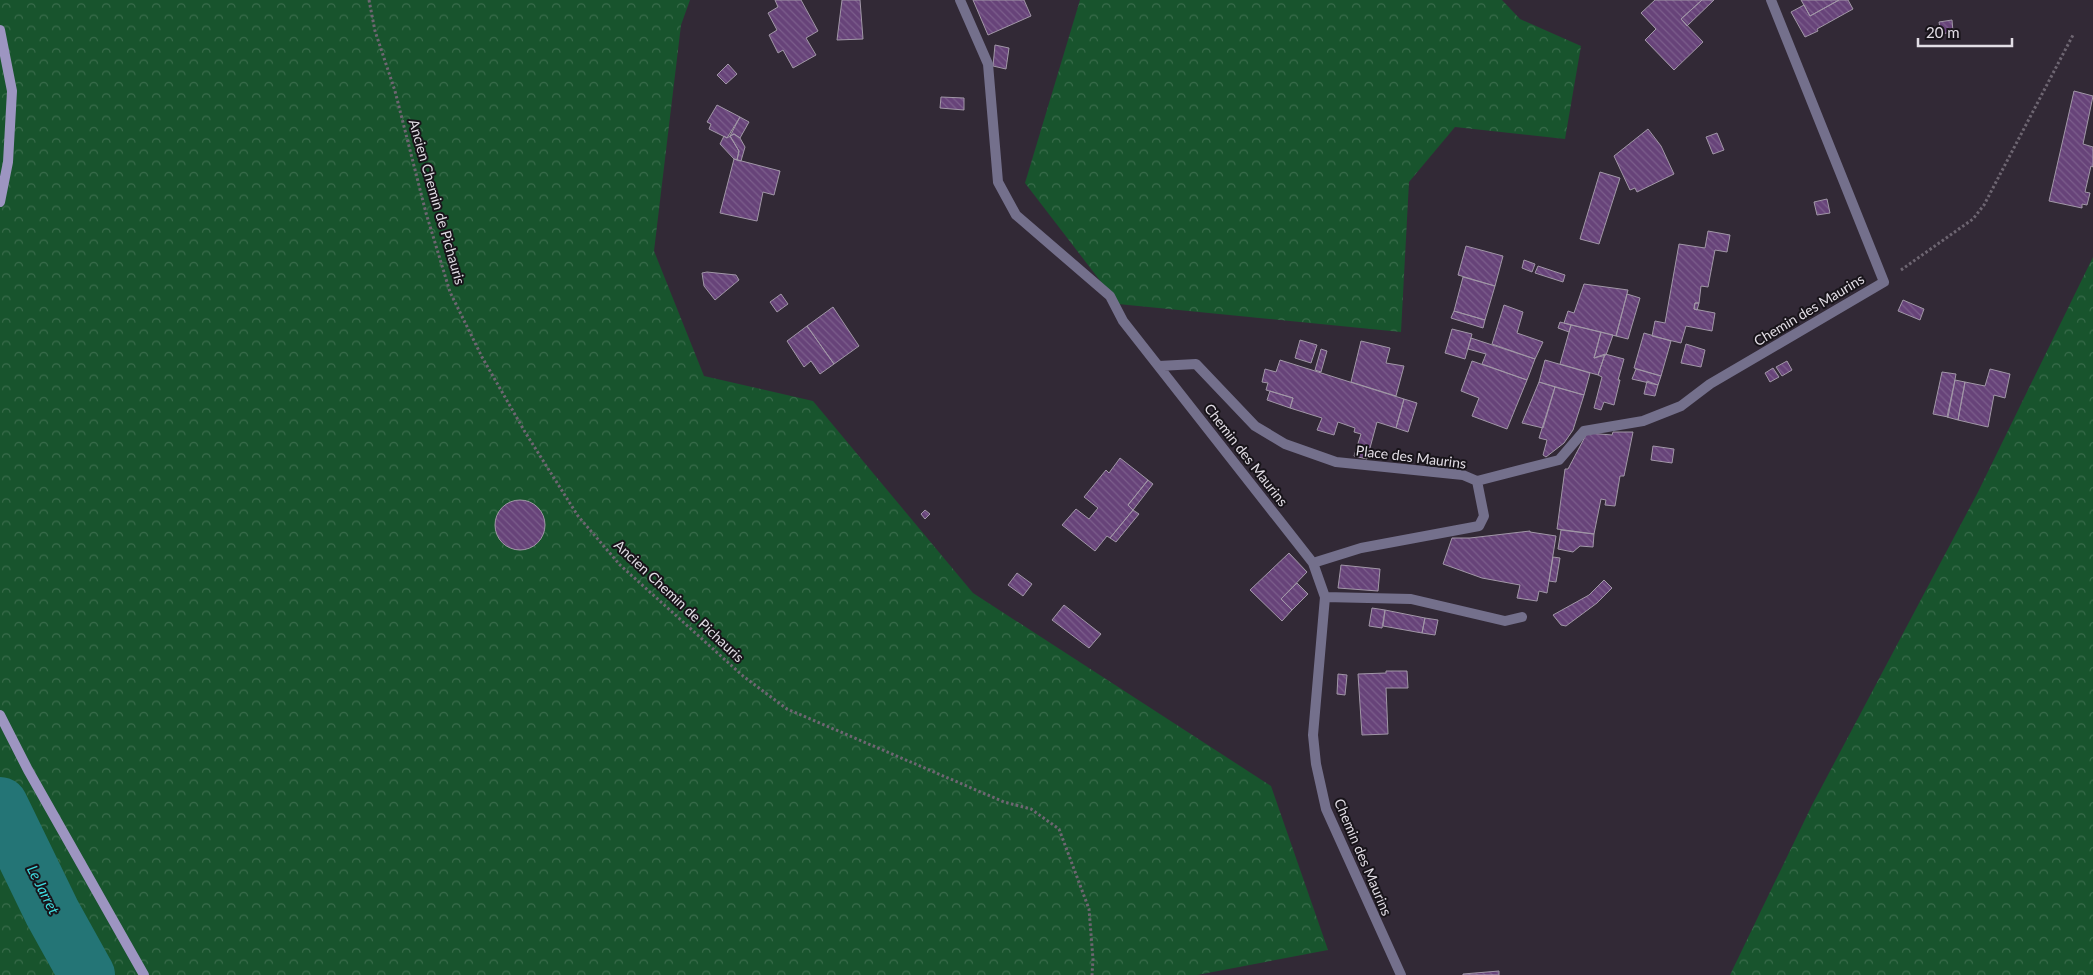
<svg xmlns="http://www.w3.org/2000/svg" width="2093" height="975" font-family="Lato,sans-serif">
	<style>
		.forest { fill: url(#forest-crowns) }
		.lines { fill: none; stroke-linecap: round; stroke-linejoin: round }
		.river { stroke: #247576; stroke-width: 56 }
		.building { fill: url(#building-back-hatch); stroke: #a197a7 }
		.path { stroke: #6e6672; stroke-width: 3; stroke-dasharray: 2.5 2.5; stroke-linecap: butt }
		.street { stroke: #74708c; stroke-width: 10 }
		.secondary { stroke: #9d95c1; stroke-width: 10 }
		.labels { text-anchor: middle; stroke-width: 4; stroke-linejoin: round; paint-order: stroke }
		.street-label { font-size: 14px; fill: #e2dde5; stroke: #18141a }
		.water-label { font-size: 15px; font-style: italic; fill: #3edadd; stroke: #18141a }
	</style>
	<defs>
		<pattern id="forest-crowns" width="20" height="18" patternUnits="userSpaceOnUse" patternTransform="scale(1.25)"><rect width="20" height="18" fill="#18542d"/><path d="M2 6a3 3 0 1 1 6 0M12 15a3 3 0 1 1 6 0" fill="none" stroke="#396c4b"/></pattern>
		<pattern id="building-back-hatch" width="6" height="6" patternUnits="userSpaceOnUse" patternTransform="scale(1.25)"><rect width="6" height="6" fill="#674379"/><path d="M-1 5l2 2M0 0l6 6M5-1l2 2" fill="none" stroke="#7c5e8c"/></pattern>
	</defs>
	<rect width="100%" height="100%" fill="#322936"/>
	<path class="forest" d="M0,0H690L681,25L654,251L704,376L813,401L973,593L1271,786L1328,950L1197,975H0Z
		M1080,0H1502L1520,19L1581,46L1565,139L1455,127L1409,182L1401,332L1118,304L1025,183Z
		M2093,257V975H1730L1812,805L1978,492Z"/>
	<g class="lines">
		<path class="river" d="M0,805L52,912L87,975"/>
	</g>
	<path class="building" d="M775,0H801L818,31L806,38L816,55L793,68L783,50L778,53L769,35L777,30L768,13L778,7Z
		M842,0H860L863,39L837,40Z
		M973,0H1024L1031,16L988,35Z
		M1655,0H1702L1681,19L1703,42L1674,70L1645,40L1656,29L1641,13Z
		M1702,0H1714L1687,26L1681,19Z
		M1801,0H1839L1810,16Z
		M1839,0H1848L1853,9L1817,29L1818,31L1805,37L1791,12L1804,5L1810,16Z
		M1952,20L1953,32L1941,34L1939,22Z
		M995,45L1009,48L1006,69L993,66Z
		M728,64L737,74L726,84L717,75Z
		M2074,91L2093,96L2083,144L2093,147V167L2091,166L2085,192L2090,193L2087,205L2082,204V208L2049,201Z
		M941,97L964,98V110L940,108Z
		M717,105L740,117L727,138L709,129L711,124L707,122Z
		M740,117L749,122L740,138L734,134L730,136Z
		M1648,129L1661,146L1674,174L1637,192L1635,188L1630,190L1614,156Z
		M1717,133L1724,150L1713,154L1706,137Z
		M734,134L740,138L745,147L741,161L737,160L739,151L730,136Z
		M724,136L727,138L730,136L739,151L737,160L734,159L720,144Z
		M734,159L780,171L774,195L763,192L757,221L720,213Z
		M1600,172L1620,178L1599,244L1580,239Z
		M1827,199L1830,213L1817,215L1814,202Z
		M1708,231L1730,235L1727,252L1715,250L1708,287L1701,286L1699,303H1695L1694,309L1715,313L1712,331L1686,326L1681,343L1652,336L1655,321L1665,323L1679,244L1705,248Z
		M1466,246L1503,256L1495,286L1458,275Z
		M1524,260L1535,264L1532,272L1522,268Z
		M1538,266L1565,275L1563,282L1535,273Z
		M707,272L736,275L739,280L715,300L704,286L702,273Z
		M1463,277L1495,286L1485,320L1454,311Z
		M1584,284L1628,290L1616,336L1564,323L1568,311L1574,313Z
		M781,294L788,304L777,312L770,302Z
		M1627,294L1640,298L1628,339L1616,336Z
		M1903,300L1924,309L1920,320L1898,311Z
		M1695,303H1699L1697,310L1694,309Z
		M1504,305L1523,312L1517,333L1543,342L1535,359L1492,344Z
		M833,307L859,346L834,364L807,326Z
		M1454,311L1485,320L1483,328L1451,318Z
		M1560,322L1571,325L1569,332L1558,328Z
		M1571,325L1601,332L1594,358L1605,354L1598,375L1560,364Z
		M807,326L834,364L820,374L811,361L804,367L787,341Z
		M1452,329L1472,334L1465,359L1445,353Z
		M1601,332L1613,335L1606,355L1594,358Z
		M1644,333L1671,341L1661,376L1634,368Z
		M1471,338L1535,359L1527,380L1482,364L1486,354L1468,349Z
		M1300,340L1317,345L1311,363L1295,358Z
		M1361,341L1390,348L1386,363L1404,366L1396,396L1351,382Z
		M1686,344L1705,350L1701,367L1681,363Z
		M1321,349L1327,351L1321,372L1315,370Z
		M1605,354L1624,359L1618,380H1620L1614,405L1604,402L1601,410L1594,408L1602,377L1598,375Z
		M1280,360L1404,399L1396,428L1377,422L1367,459L1354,456L1361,434L1354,432L1355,428L1338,422L1334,435L1317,430L1322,418L1290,408L1293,398L1266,390L1268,383L1262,382L1265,369L1276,372Z
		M1545,360L1590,373L1584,395L1539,382Z
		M1472,361L1527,380L1507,429L1472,416L1479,398L1461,391Z
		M1787,361L1792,370L1782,376L1776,367Z
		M1773,368L1779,377L1770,382L1765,373Z
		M1636,369L1661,376L1658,385L1632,379Z
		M1990,369L2010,374L2005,398L1994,395L1988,427L1958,420L1965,382L1985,386Z
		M1942,372L1956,374L1948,417L1933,414Z
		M1955,380L1965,382L1958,420L1947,417Z
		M1647,381L1658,385L1655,396L1644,394Z
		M1539,382L1555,387L1543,428L1522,423Z
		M1555,387L1584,395L1573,430L1564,443L1546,457L1543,455L1547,440L1539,438Z
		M1270,391L1293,398L1290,408L1267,400Z
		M1404,399L1417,403L1408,432L1396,428Z
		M1613,432H1633L1624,476H1620L1615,506L1605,505L1606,500L1601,499L1594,534L1557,529L1565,469H1568L1587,433L1612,435Z
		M1653,446L1674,449L1672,463L1651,460Z
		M1120,458L1148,480L1128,505L1133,510L1110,538L1107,536L1095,551L1062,525L1076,509L1089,519L1098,508L1084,497L1106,470L1109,473Z
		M1148,480L1153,484L1133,510L1128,505Z
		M495 525a25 25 0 1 1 50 0a25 25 0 1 1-50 0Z
		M925,510L930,514L925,519L921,514Z
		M1133,510L1139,514L1116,542L1110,538Z
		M1561,530L1594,534L1593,547L1580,546L1573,552L1558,549Z
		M1530,531V532L1556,536L1547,593L1539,591L1537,601L1517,598L1520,585L1482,578L1443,564L1452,538H1470Z
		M1289,553L1307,572L1281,599L1292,610L1282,621L1250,590Z
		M1553,557L1560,558L1556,582L1549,581Z
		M1341,565L1380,569L1378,591L1338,588Z
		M1017,573L1032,584L1023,596L1008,585Z
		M1604,580L1612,588L1597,603L1566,626L1561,625L1553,615L1589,595Z
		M1297,583L1308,594L1292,610L1281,599Z
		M1064,605L1101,634L1089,648L1052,620Z
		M1372,608L1385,610L1382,628L1369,626Z
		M1385,610L1425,618L1422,633L1383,626Z
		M1425,618L1438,620L1435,635L1422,633Z
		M1386,671H1407L1408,688H1386L1388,734L1362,735L1358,674L1386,673Z
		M1338,674L1347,675L1345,695L1337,694Z
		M1499,971V975H1463V974Z"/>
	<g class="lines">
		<path class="path" d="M369,0L375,31L395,91L426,213L450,292L482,357L525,432L578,516L620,565L743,676L787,709L1004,802L1031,809L1059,829L1089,909L1093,959L1092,975
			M1901,270L1973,219L1984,205L2073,35"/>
		<path class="street" d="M960,0L988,64L998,182L1016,215L1110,296L1123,321L1313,563L1325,597L1313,735L1316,764L1326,809L1401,975
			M1159,366L1196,364L1255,426L1285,444L1336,462L1463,475L1477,481L1484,516L1479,526L1361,548L1313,563
			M1477,481L1559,460L1584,431L1643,421L1681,406L1710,384L1884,282L1771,0
			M1325,597L1411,599L1505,621L1522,617"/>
		<path class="secondary" d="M0,30L12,91L8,162L0,202
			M0,715L28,770L144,975"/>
	</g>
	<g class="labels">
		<g class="street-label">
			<text transform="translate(437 202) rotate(74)" y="5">Ancien Chemin de Pichauris</text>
			<text transform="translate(1809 310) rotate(-31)" y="5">Chemin des Maurins</text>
			<text transform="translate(1246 455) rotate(52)" y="5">Chemin des Maurins</text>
			<text transform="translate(1411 457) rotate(7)" y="5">Place des Maurins</text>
			<text transform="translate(679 601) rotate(43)" y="5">Ancien Chemin de Pichauris</text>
			<text transform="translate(1363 857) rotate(67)" y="5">Chemin des Maurins</text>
		</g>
		<g class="water-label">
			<text transform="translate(43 890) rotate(63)" y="5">Le Jarret</text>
		</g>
	</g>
	<path d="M1918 38v8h94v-8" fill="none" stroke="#e2dde5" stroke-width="2.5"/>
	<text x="1926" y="38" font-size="15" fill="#e2dde5" stroke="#18141a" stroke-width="4" paint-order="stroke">20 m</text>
</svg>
